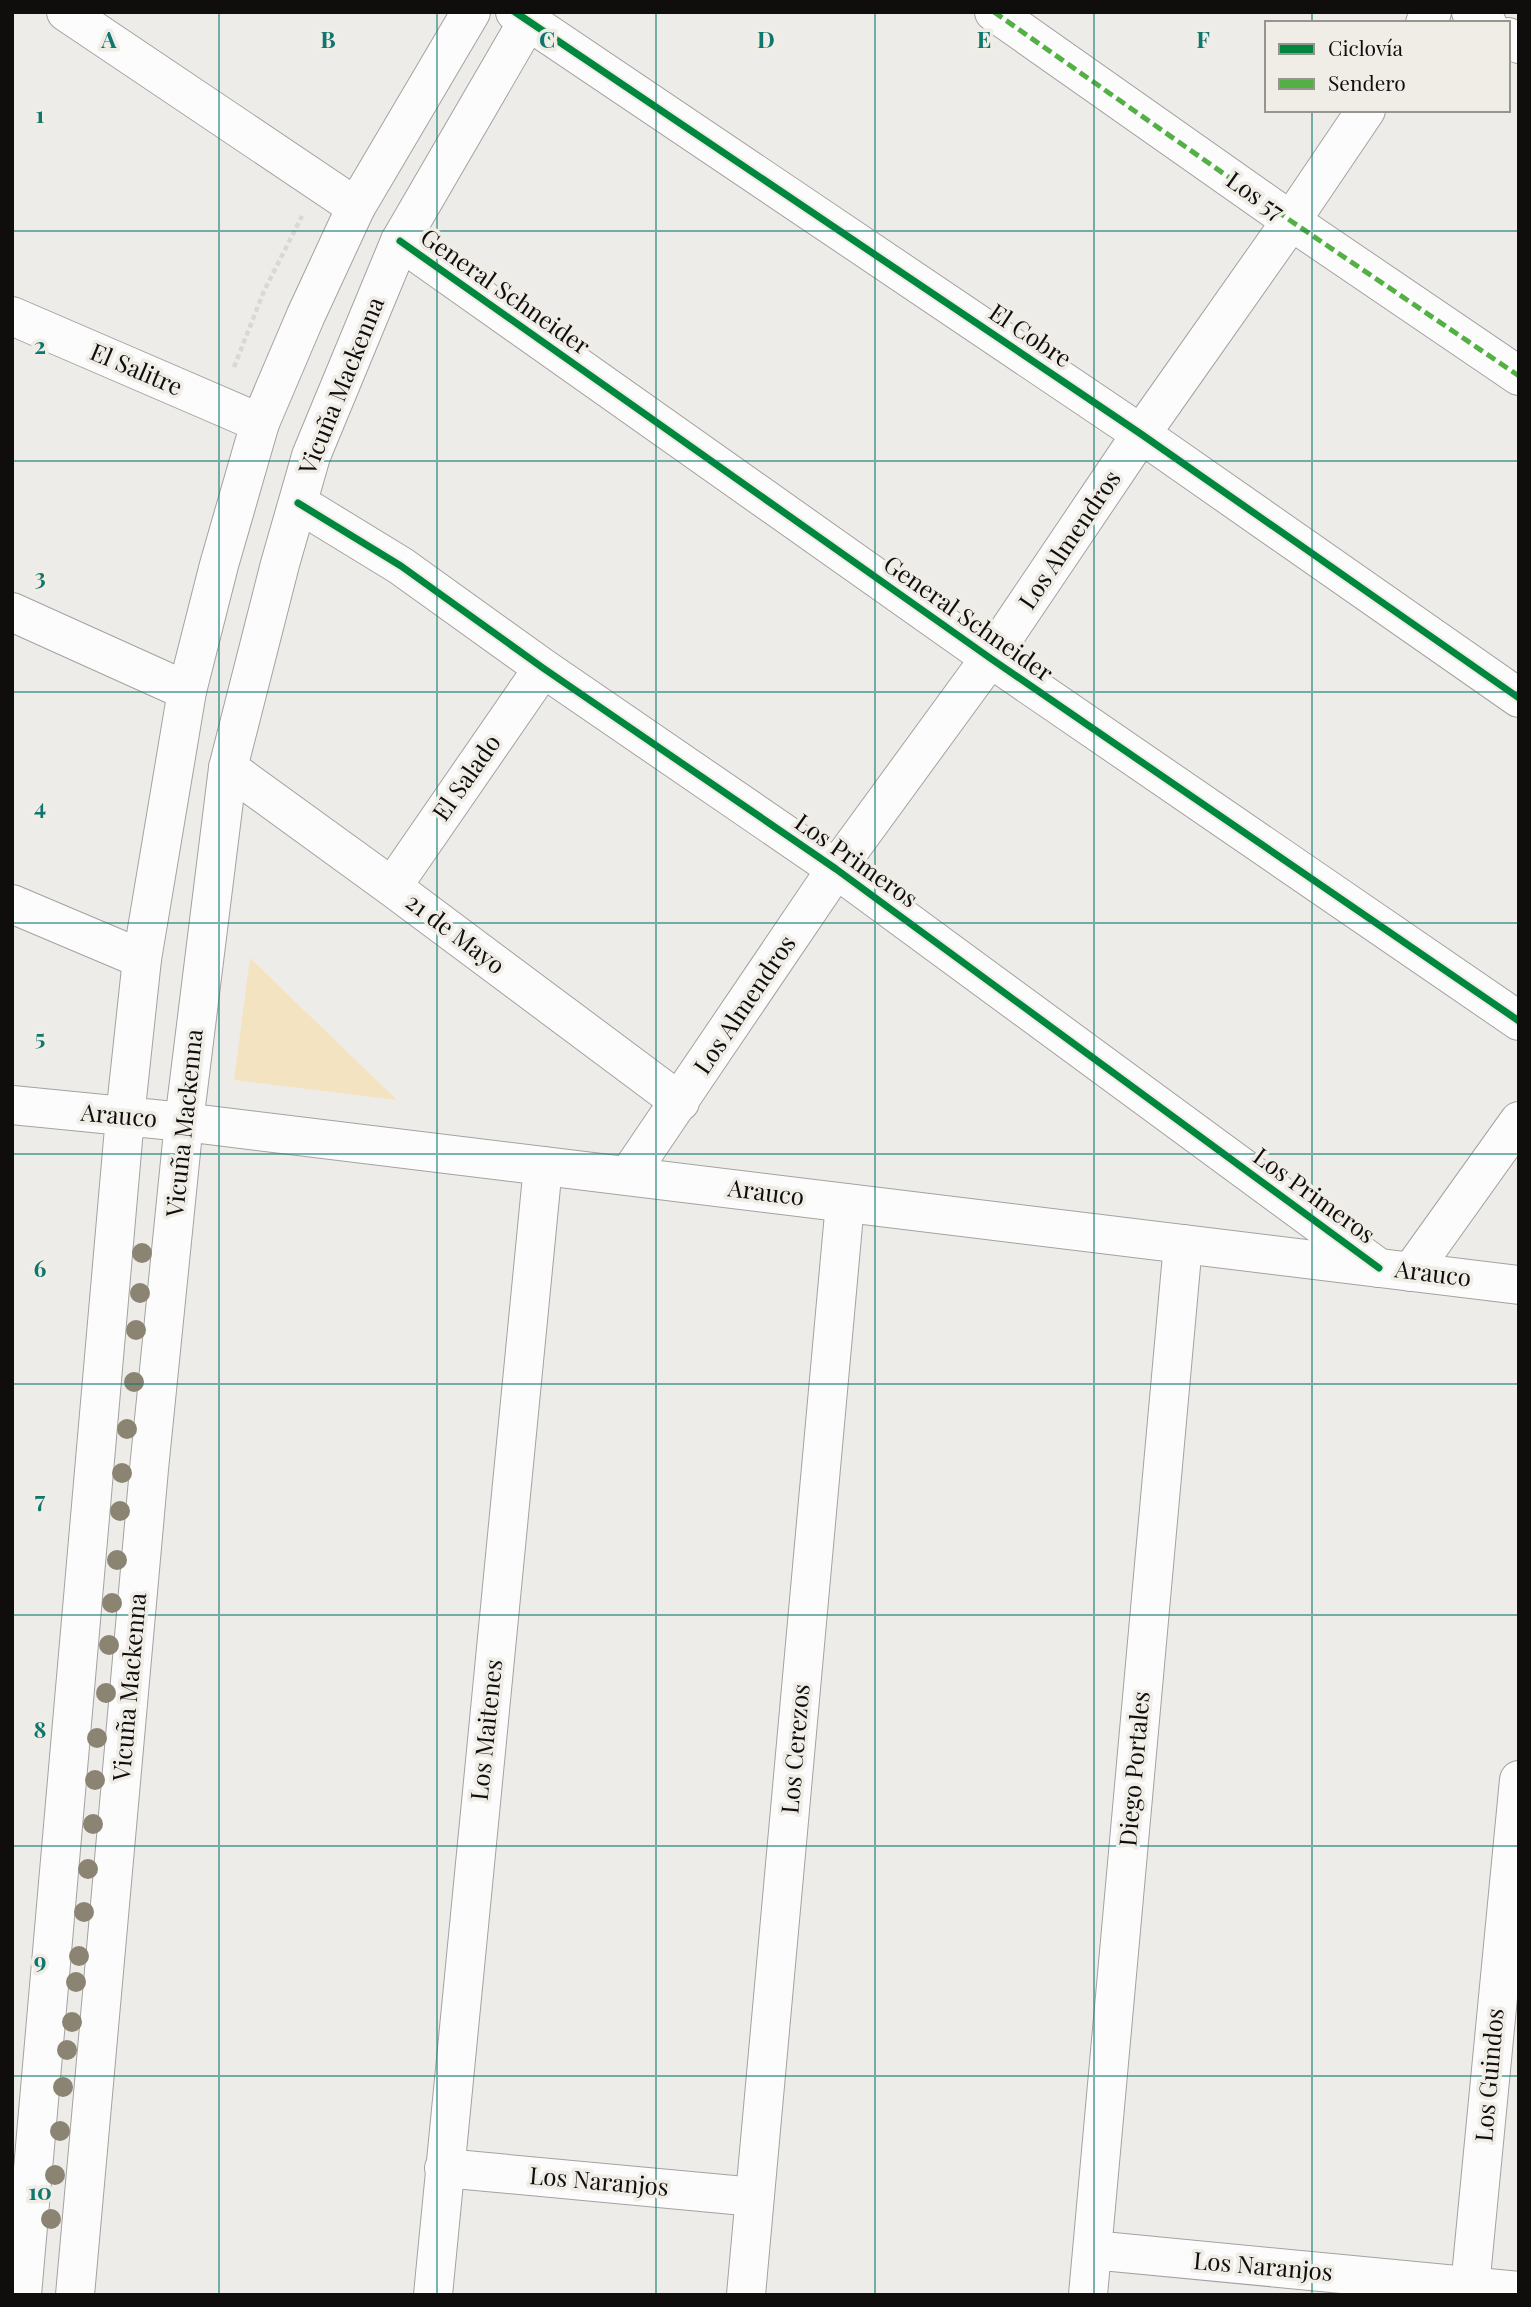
<svg xmlns="http://www.w3.org/2000/svg" width="1531" height="2307" font-family="'Playfair Display',serif">
	<style>
		.green { fill: #f4e3c0 }
		.lines { fill: none; stroke-linecap: round; stroke-linejoin: round }
		.street-casing { stroke: #a4a2a0; stroke-width: 40 }
		.secondary-casing { stroke: #a4a2a0; stroke-width: 40 }
		.path { stroke: #d8d8d7; stroke-width: 4.5; stroke-dasharray: 5 3.5; stroke-linecap: butt }
		.street { stroke: #fcfcfc; stroke-width: 38 }
		.secondary { stroke: #fcfcfc; stroke-width: 38 }
		.quiet { stroke: #54b044; stroke-width: 5; stroke-dasharray: 10 5; stroke-linecap: butt }
		.cycleway-casing { stroke: #f0ede7; stroke-width: 11 }
		.cycleway { stroke: #00873e; stroke-width: 7 }
		.tree { fill: #8c8473 }
		.grid { fill: none; stroke: #0f766e; stroke-width: 2; stroke-opacity: 0.55 }
		.labels { text-anchor: middle; stroke-width: 7; stroke-linejoin: round; paint-order: stroke }
		.street-label { font-size: 24px; fill: #0f0e0c; stroke: #f0ede7 }
		.grid-label { font-size: 23px; text-anchor: middle; font-weight: bold; fill: #0f766e; stroke: #f0ede7; stroke-width: 7; stroke-linejoin: round; paint-order: stroke }
	</style>
	<rect width="100%" height="100%" fill="#eeece9"/>
	<path class="green" d="M250,958L397,1100L234,1080Z"/>
	<g class="lines">
		<defs>
			<path id="street" d="M66,12L356,207
				M515,12L1141,434L1519,698
				M994,12L1291,221L1519,376
				M1471,12L1487,23
				M1425,23L1432,12
				M1508,37L1519,44
				M400,241L990,658L1519,1021
				M12,316L260,423
				M298,503L401,566L543,668L836,869L1379,1268
				M12,612L187,691
				M228,768L392,887L680,1102
				M392,887L543,668
				M12,904L142,959
				M628,1176L836,869L990,658L1141,434L1291,221L1366,110
				M1411,1272L1519,1121
				M444,2168L755,2197
				M1092,2250L1519,2291
				M1470,2287L1519,1780
				M433,2295L543,1166
				M746,2295L845,1203
				M1088,2295L1183,1244"/>
			<path id="secondary" d="M12,1105L184,1122L1519,1285
				M22,2295L125,1117L142,959L187,691L219,565L260,423L306,315L356,207L471,12
				M75,2295L149,1469L184,1122L228,768L280,564L311,456L400,241L533,12"/>
		</defs>
		<use href="#street" class="street-casing"/>
		<use href="#secondary" class="secondary-casing"/>
		<path class="path" d="M234,367L264,291L302,216"/>
		<use href="#street" class="street"/>
		<use href="#secondary" class="secondary"/>
		<path class="quiet" d="M994,12L1291,221L1519,376"/>
		<defs>
			<path id="cycleway" d="M515,12L1141,434L1519,698
				M400,241L990,658L1519,1021
				M298,503L401,566L543,668L836,869L1379,1268"/>
		</defs>
		<use href="#cycleway" class="cycleway-casing"/>
		<use href="#cycleway" class="cycleway"/>
	</g>
	<g class="tree">
		<circle cx="142" cy="1253" r="10"/>
		<circle cx="140" cy="1293" r="10"/>
		<circle cx="136" cy="1330" r="10"/>
		<circle cx="134" cy="1382" r="10"/>
		<circle cx="127" cy="1429" r="10"/>
		<circle cx="122" cy="1473" r="10"/>
		<circle cx="120" cy="1511" r="10"/>
		<circle cx="117" cy="1560" r="10"/>
		<circle cx="112" cy="1603" r="10"/>
		<circle cx="109" cy="1645" r="10"/>
		<circle cx="106" cy="1693" r="10"/>
		<circle cx="97" cy="1738" r="10"/>
		<circle cx="95" cy="1780" r="10"/>
		<circle cx="93" cy="1824" r="10"/>
		<circle cx="88" cy="1869" r="10"/>
		<circle cx="84" cy="1912" r="10"/>
		<circle cx="79" cy="1956" r="10"/>
		<circle cx="76" cy="1982" r="10"/>
		<circle cx="72" cy="2022" r="10"/>
		<circle cx="67" cy="2050" r="10"/>
		<circle cx="63" cy="2087" r="10"/>
		<circle cx="60" cy="2131" r="10"/>
		<circle cx="55" cy="2175" r="10"/>
		<circle cx="51" cy="2219" r="10"/>
	</g>
	<path class="grid" d="M219,12V2295M437,12V2295M656,12V2295M875,12V2295M1094,12V2295M1312,12V23M1312,110V2295M12,231H1519M12,461H1519M12,692H1519M12,923H1519M12,1154H1519M12,1384H1519M12,1615H1519M12,1846H1519M12,2076H1519"/>
	<g class="labels">
		<g class="street-label">
			<text transform="translate(1255 196) rotate(35)" y="8">Los 57</text>
			<text transform="translate(505 292) rotate(35)" y="8">General Schneider</text>
			<text transform="translate(1030 336) rotate(34)" y="8">El Cobre</text>
			<text transform="translate(136 370) rotate(23)" y="8">El Salitre</text>
			<text transform="translate(342 386) rotate(-68)" y="8">Vicuña Mackenna</text>
			<text transform="translate(1070 540) rotate(-56)" y="8">Los Almendros</text>
			<text transform="translate(968 619) rotate(35)" y="8">General Schneider</text>
			<text transform="translate(467 778) rotate(-55)" y="8">El Salado</text>
			<text transform="translate(856 861) rotate(35)" y="8">Los Primeros</text>
			<text transform="translate(455 934) rotate(37)" y="8">21 de Mayo</text>
			<text transform="translate(745 1005) rotate(-56)" y="8">Los Almendros</text>
			<text transform="translate(119 1116) rotate(5)" y="8">Arauco</text>
			<text transform="translate(185 1123) rotate(-84)" y="8">Vicuña Mackenna</text>
			<text transform="translate(766 1193) rotate(7)" y="8">Arauco</text>
			<text transform="translate(1314 1196) rotate(36)" y="8">Los Primeros</text>
			<text transform="translate(1433 1274) rotate(7)" y="8">Arauco</text>
			<text transform="translate(130 1687) rotate(-85)" y="8">Vicuña Mackenna</text>
			<text transform="translate(487 1730) rotate(-84)" y="8">Los Maitenes</text>
			<text transform="translate(796 1749) rotate(-85)" y="8">Los Cerezos</text>
			<text transform="translate(1135 1769) rotate(-85)" y="8">Diego Portales</text>
			<text transform="translate(1490 2075) rotate(-85)" y="8">Los Guindos</text>
			<text transform="translate(599 2182) rotate(5)" y="8">Los Naranjos</text>
			<text transform="translate(1263 2267) rotate(5)" y="8">Los Naranjos</text>
		</g>
	</g>
	<g class="grid-label">
		<text x="109" y="48">A</text>
		<text x="328" y="48">B</text>
		<text x="547" y="48">C</text>
		<text x="766" y="48">D</text>
		<text x="984" y="48">E</text>
		<text x="1203" y="48">F</text>
		<text x="40" y="123">1</text>
		<text x="40" y="354">2</text>
		<text x="40" y="585">3</text>
		<text x="40" y="815">4</text>
		<text x="40" y="1046">5</text>
		<text x="40" y="1277">6</text>
		<text x="40" y="1508">7</text>
		<text x="40" y="1738">8</text>
		<text x="40" y="1969">9</text>
		<text x="40" y="2200">10</text>
	</g>
	<rect width="1531" height="2307" fill="none" stroke="#0f0e0c" stroke-width="28"/>
	<rect x="1265" y="21" width="245" height="91" fill="#f0ede7" stroke="#96948f" stroke-width="2"/>
	<rect x="1279" y="44" width="35" height="10" fill="#00873e" stroke="#96948f" stroke-width="2"/>
	<text x="1328" y="56" font-size="21" fill="#0f0e0c">Ciclovía</text>
	<rect x="1279" y="79" width="35" height="10" fill="#54b044" stroke="#96948f" stroke-width="2"/>
	<text x="1328" y="91" font-size="21" fill="#0f0e0c">Sendero</text>
</svg>
